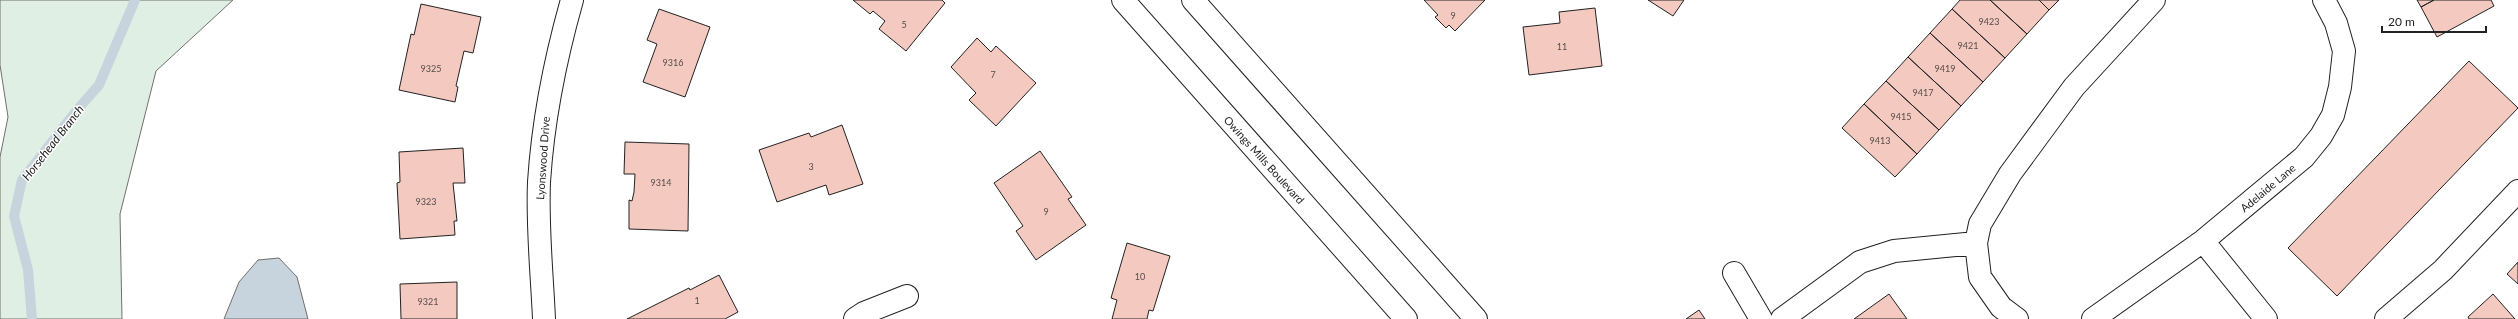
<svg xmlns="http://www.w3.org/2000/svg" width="2518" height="319" font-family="Lato,sans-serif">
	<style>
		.green { fill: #e0efe3; stroke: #6f6f6f }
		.water { fill: #c7d3dd; stroke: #6f6f6f }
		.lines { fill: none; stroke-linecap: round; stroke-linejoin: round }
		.stream { stroke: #c7d3dd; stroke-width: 10 }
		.building { fill: #f3c9c0; stroke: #222 }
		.minor-casing { stroke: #222; stroke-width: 24 }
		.major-casing { stroke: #222; stroke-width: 24 }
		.minor { stroke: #fff; stroke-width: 22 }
		.major { stroke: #fff; stroke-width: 22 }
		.labels { text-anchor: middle; stroke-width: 3; stroke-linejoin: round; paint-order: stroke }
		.number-label { font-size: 9px; fill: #564c4a }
		.street-label { font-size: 11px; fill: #222; stroke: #fff }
		.water-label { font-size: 12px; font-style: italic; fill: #222; stroke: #fff }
	</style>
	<rect width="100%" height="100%" fill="#fff"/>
	<path class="green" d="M0,0H233L156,71L120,214L122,319H0V157L8,117L0,65Z"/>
	<path class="water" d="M279,258L297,277L308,319H224L239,282L258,260Z"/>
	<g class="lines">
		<path class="stream" d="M32,319L28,270L14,216L22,180L77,110L99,85L135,0"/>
	</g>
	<path class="building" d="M853,0H942L945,3L906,51L879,29L885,21L873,11L870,14Z
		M1424,0H1485L1455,31L1449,25L1446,28L1435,17L1438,15Z
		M1648,0H1684L1673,16Z
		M1960,0H1990L2027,34L2005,58L1952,9Z
		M1990,0H2039L2049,10L2027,34Z
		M2039,0H2059L2049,10Z
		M2417,0H2434L2421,7Z
		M2434,0H2491L2494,6L2437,37L2421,7Z
		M421,4L481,17L473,53L464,51L456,86L458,87L455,102L399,90L411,34L414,35Z
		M1595,8L1602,66L1529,75L1523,27L1560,23L1559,12Z
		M659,9L710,27L685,97L643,82L657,44L647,40Z
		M1952,9L2005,58L1983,82L1930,33Z
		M1930,33L1983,82L1961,106L1908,57Z
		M977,38L991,52L996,46L1036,83L996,126L969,100L976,93L951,67Z
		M1908,57L1961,106L1939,130L1886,81Z
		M2469,61L2518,108L2337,296L2288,248Z
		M1886,81L1939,130L1917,154L1864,104Z
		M1864,104L1917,154L1895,177L1842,128Z
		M842,125L863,184L829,195L826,185L777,202L759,150L809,133L811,137Z
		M625,142L689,144L688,231L629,229V200L632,201L634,192L635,174H624Z
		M463,148L465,183H453L457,221H454L455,235L400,239L397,183L400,182L399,152Z
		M1040,151L1072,197L1068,199L1086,225L1036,260L1016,231L1023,226L994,183Z
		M1127,243L1170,256L1153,311L1149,310L1147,319H1112L1117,300L1111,298Z
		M2518,262V284L2507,274Z
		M719,275L738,312L725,319H627L689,288L690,290Z
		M457,282V319H401L400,284Z
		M1889,294L1907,319H1854Z
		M2493,294L2515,319H2469L2468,317Z
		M1699,310L1705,319H1686Z"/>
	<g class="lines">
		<defs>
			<path id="minor" d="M2203,241L2266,319
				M1734,273L1761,319
				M544,319C542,274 537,227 539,182C543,120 555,60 572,0
				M855,319L864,313L907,296
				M1782,319L1860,262L1894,251L1976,243
				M2017,319L2001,307L1980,277L1976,243L1980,224L2010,174L2074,87L2154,0
				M2093,319L2203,241L2304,157L2321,136L2333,115L2340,87L2344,51L2336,23L2324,0
				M2386,319L2443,270L2518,191"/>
			<path id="major" d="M1123,0L1406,319
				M1193,0L1476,319"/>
		</defs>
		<use href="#minor" class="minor-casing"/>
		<use href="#major" class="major-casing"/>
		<use href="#minor" class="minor"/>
		<use href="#major" class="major"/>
	</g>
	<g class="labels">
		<g class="number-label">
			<text x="1453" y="19">9</text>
			<text x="1989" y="25">9423</text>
			<text x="904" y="28">5</text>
			<text x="1968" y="49">9421</text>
			<text x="1562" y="50">11</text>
			<text x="673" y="66">9316</text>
			<text x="431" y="72">9325</text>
			<text x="1945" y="72">9419</text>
			<text x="993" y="78">7</text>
			<text x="1923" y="96">9417</text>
			<text x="1901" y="120">9415</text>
			<text x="1880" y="144">9413</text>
			<text x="811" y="170">3</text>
			<text x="661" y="186">9314</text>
			<text x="426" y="205">9323</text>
			<text x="1046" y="215">9</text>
			<text x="1140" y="280">10</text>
			<text x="697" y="304">1</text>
			<text x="428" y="305">9321</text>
		</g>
		<g class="street-label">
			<text transform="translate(543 158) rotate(-86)" y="4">Lyonswood Drive</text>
			<text transform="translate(1264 160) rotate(48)" y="4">Owings Mills Boulevard</text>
			<text transform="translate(2268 188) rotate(-40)" y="4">Adelaide Lane</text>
		</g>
		<g class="water-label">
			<text transform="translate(53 143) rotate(-52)" y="4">Horsehead Branch</text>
		</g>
	</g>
	<path d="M2382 26v6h104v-6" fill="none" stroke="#222222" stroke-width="2"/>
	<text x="2388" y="26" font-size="12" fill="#222222" stroke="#ffffff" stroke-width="3" paint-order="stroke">20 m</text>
</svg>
